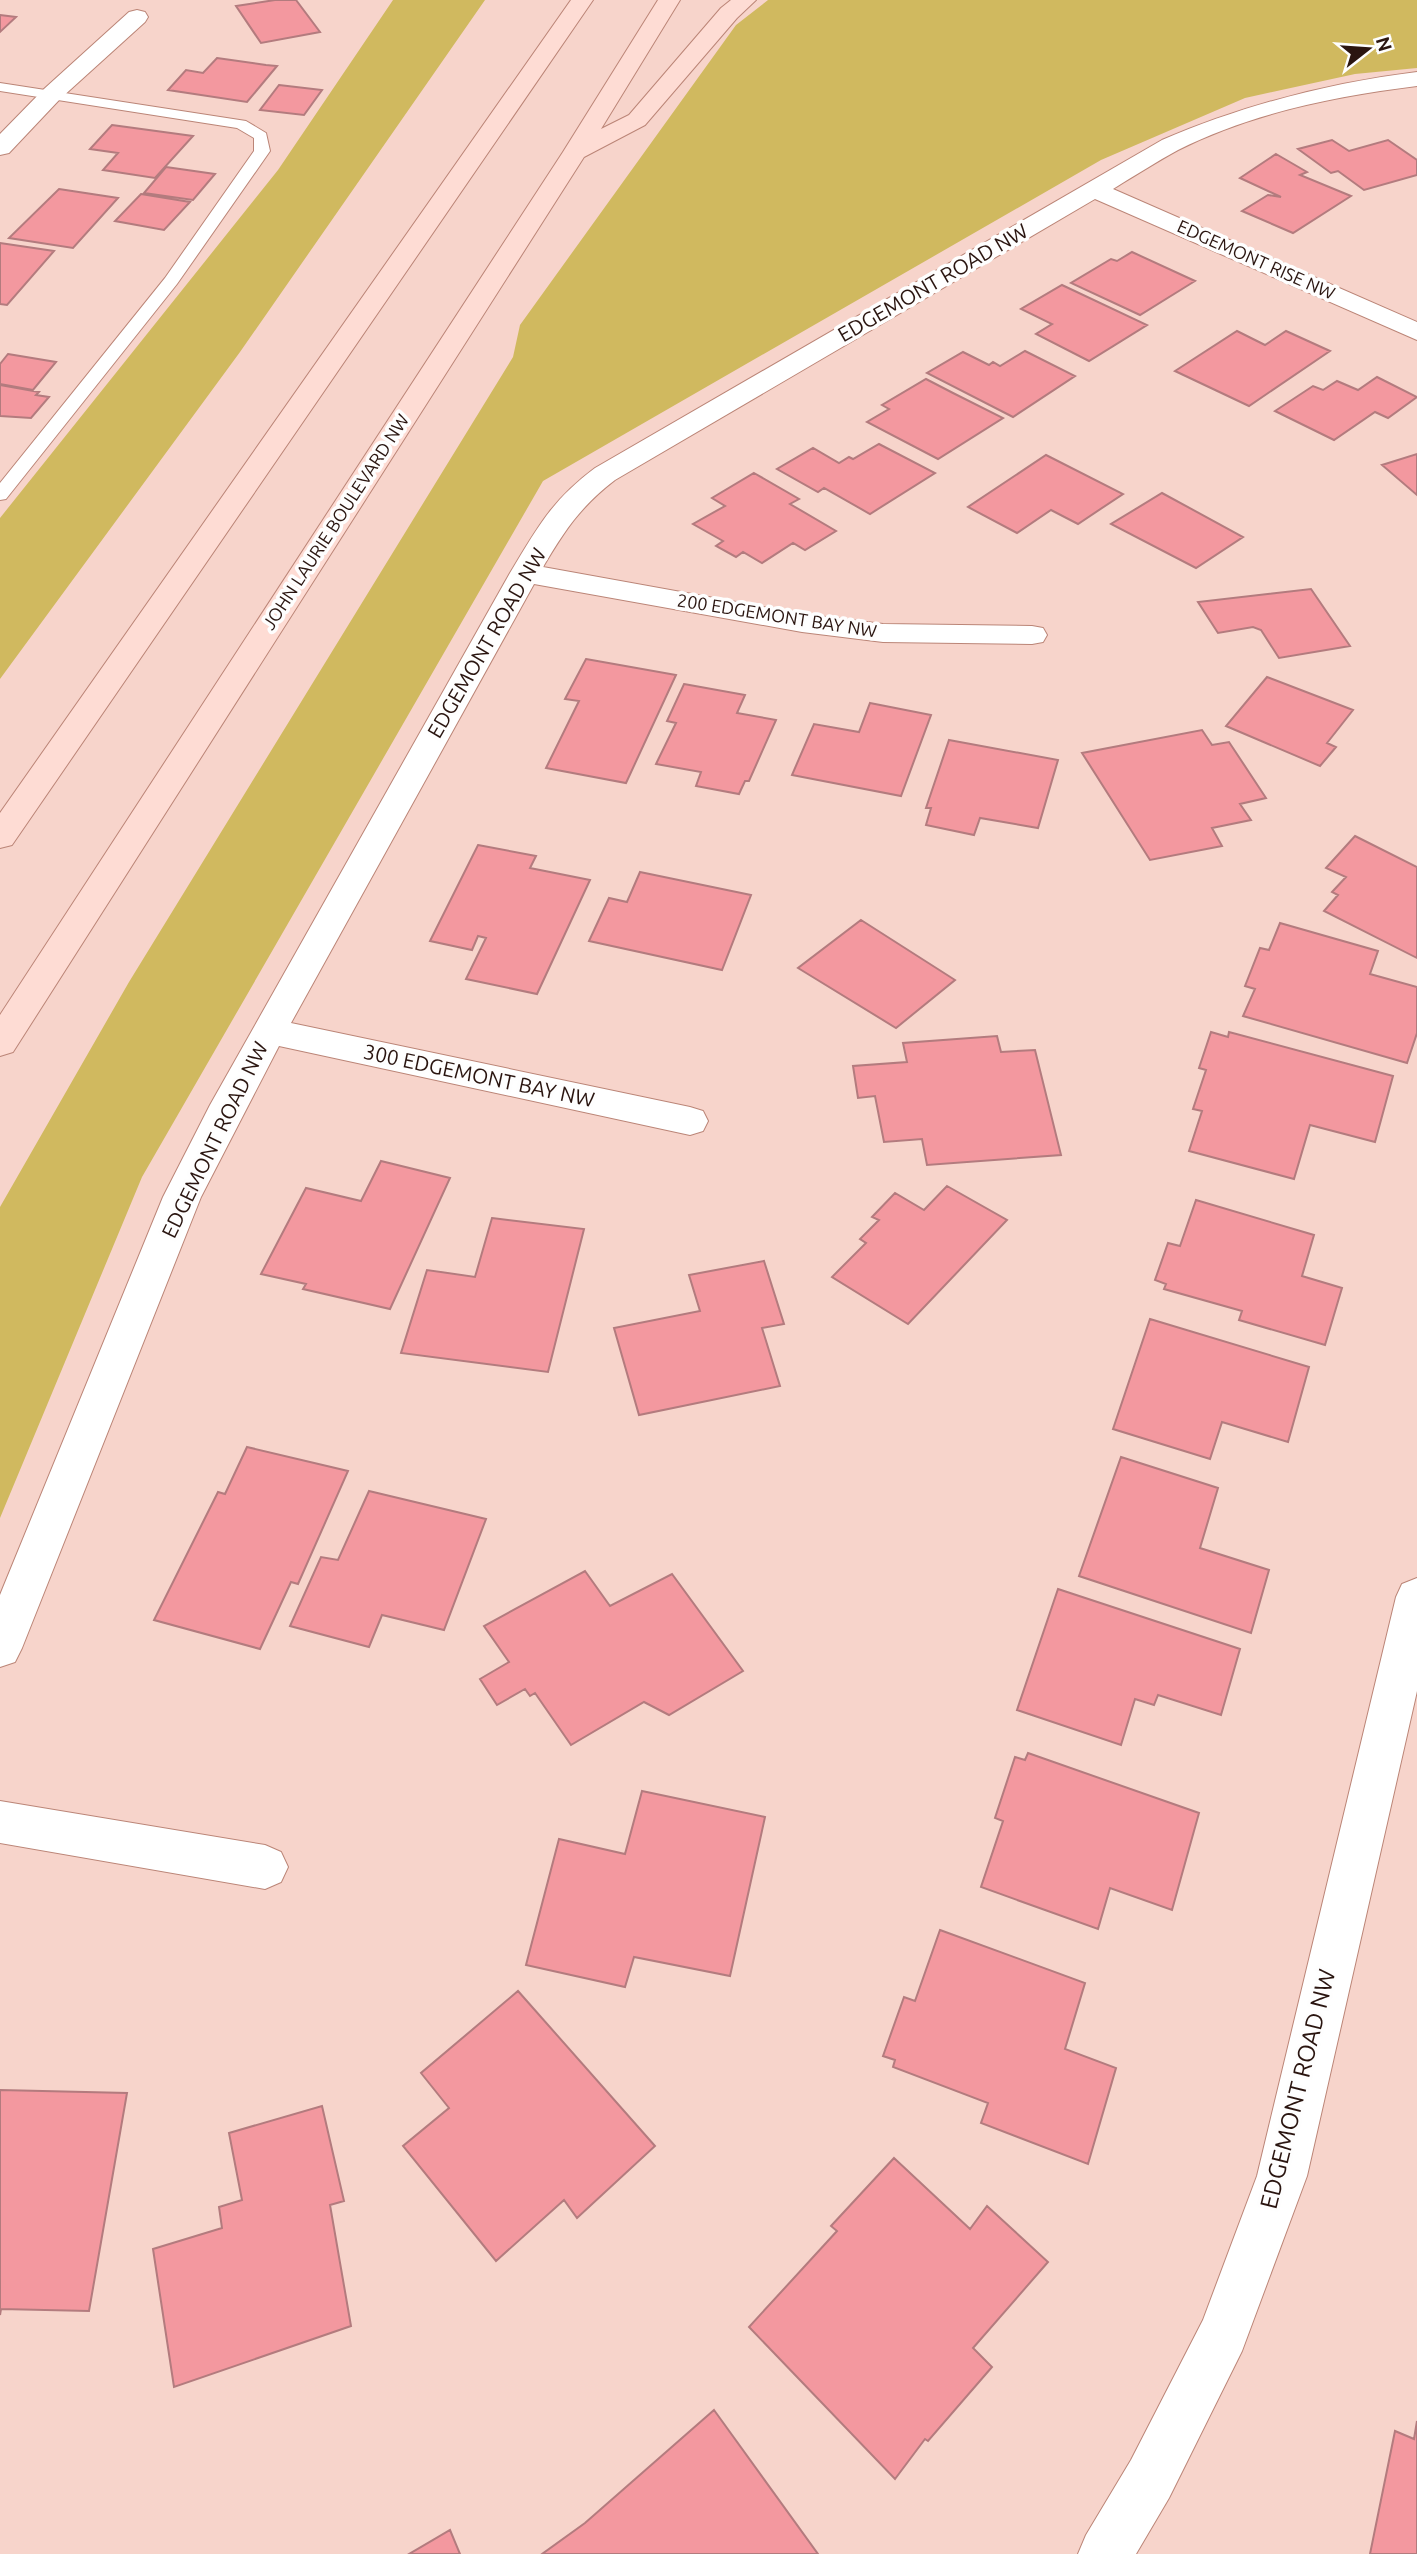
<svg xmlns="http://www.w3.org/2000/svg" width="1417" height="2554" font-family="Ubuntu,sans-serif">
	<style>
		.green { fill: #d0b95f }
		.building { fill: #f3989f; stroke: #b37b7e; stroke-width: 2 }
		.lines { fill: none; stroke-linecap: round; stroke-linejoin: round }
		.lane-casing { stroke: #bb8577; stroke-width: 2 }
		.street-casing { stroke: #bb8577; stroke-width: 2 }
		.secondary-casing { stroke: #bb8577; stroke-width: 2 }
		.lane { fill: #fff; fill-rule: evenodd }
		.street { fill: #fff; fill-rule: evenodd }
		.secondary { fill: #fedcd4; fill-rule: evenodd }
		.labels { text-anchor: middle; stroke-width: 7; stroke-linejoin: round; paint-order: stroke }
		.far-street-label { font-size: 18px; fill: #2a1510; stroke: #fefefe }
		.street-label { font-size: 21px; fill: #2a1510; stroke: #fefefe }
		.near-street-label { font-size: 24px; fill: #2a1510; stroke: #fefefe }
	</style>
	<rect width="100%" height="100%" fill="#f7d4cb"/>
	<path class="green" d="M393,0H485L240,352L0,679V518L278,170Z
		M768,0H1417V68L1355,74L1245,98L1101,160L543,481L142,1177L0,1518V1207L129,982L513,357L520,325L736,25Z"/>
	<path class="building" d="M275,0H296L320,32L261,43L236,6Z
		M0,15L16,17L0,32Z
		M217,58L266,65L277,66L247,102L168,90L186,70L203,73Z
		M279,85L322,90L304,115L260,110Z
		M112,125L193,136L155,178L103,170L118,153L90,149Z
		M1332,140L1349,151L1388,140L1417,160V175L1364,190L1338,171L1331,173L1298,149Z
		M1276,154L1307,172L1300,175L1351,196L1293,233L1242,211L1268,195L1281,197L1240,178Z
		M166,167L215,174L193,200L144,193Z
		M59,189L118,198L73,248L9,238Z
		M141,194L190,202L164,230L115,221Z
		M0,243L54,251L7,305L0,304Z
		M1132,252L1195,281L1140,315L1071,283L1111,259L1117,261Z
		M1062,285L1147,325L1089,361L1036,334L1052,324L1021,309Z
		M1237,331L1265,345L1286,331L1330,351L1249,406L1175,371Z
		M1025,351L1075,376L1013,417L927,373L963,352L989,365L993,362L1000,366Z
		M8,354L56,362L33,390L0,384V364Z
		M1377,377L1417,397L1388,418L1375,412L1334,440L1275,411L1313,386L1323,390L1337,381L1358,390Z
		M926,379L953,393L1003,418L938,459L867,422L889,409L882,405Z
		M0,385L39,392L36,395L49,397L31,418L0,416Z
		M879,444L935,473L870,514L824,488L818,492L777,469L813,448L839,463L849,457L853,459Z
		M1417,454V495L1382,465Z
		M1046,455L1123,494L1078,524L1051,510L1017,533L968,507Z
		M754,473L799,499L790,504L836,531L805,550L793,543L762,563L743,552L736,557L716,546L723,541L693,524L725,506L712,498Z
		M1162,493L1243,537L1196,568L1111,524Z
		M1311,589L1350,646L1279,658L1261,630L1253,627L1218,633L1198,602Z
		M586,659L676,675L626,783L546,768L579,701L565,699Z
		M1267,677L1353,710L1327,743L1336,747L1320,766L1226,726Z
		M684,684L745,695L737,713L776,720L749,781H745L739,794L696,786L701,772L656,764L676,723L667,721Z
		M870,703L931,715L901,796L792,775L814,724L859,732Z
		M1202,730L1212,745L1229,742L1266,798L1240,804L1251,820L1212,828L1222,846L1150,860L1082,753Z
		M949,740L1058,760L1038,828L980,818L974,835L926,825L931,808H926Z
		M1355,836L1417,867V958L1324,911L1338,895L1332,892L1346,877L1326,868Z
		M478,845L536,856L530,868L590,880L537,994L466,979L486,938L478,936L472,950L430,941Z
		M640,872L751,895L722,970L589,941L609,898L627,902Z
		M861,920L955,980L896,1028L798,968Z
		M1280,923L1378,951L1370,974L1417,987V1033L1407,1063L1243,1016L1255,989L1245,986L1260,948L1269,950Z
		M1211,1032L1228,1037L1229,1032L1393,1076L1375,1142L1310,1125L1294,1179L1189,1151L1202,1111L1193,1109L1206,1070L1199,1068Z
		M997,1036L1001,1052L1035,1050L1061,1155L927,1165L922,1139L884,1142L875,1096L858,1098L853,1066L907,1062L903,1043Z
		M381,1161L450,1178L390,1309L303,1289L306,1284L261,1274L306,1188L361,1201Z
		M947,1186L1007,1220L908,1324L832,1277L866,1243L860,1239L879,1220L872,1217L895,1193L924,1210Z
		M1196,1200L1314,1235L1302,1276L1342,1288L1325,1345L1239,1320L1242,1311L1164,1289L1166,1284L1155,1280L1168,1243L1180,1246Z
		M492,1218L584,1229L548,1372L401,1353L427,1270L475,1277Z
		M764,1261L784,1324L762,1328L780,1386L639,1415L614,1328L700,1311L689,1275Z
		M1150,1319L1309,1367L1288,1442L1222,1422L1210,1459L1113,1429Z
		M247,1447L348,1471L298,1584L291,1582L260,1649L154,1620L218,1492L225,1494Z
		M1121,1457L1218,1488L1200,1548L1269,1570L1251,1633L1079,1576Z
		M369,1491L486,1519L444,1630L382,1615L369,1647L290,1626L321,1557L338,1560Z
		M585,1571L610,1606L672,1574L743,1671L669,1715L644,1702L571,1745L535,1693L530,1696L525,1689L497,1705L480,1679L509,1662L484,1626Z
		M1058,1589L1240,1649L1221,1715L1158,1695L1154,1705L1135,1699L1121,1745L1017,1710Z
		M1028,1753L1199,1813L1172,1910L1110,1888L1098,1929L981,1887L1003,1821L995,1818L1015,1757L1025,1760Z
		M642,1791L765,1817L730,1976L634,1957L625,1987L526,1965L559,1839L625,1854Z
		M940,1930L1085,1983L1065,2049L1116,2068L1088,2164L981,2123L988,2103L893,2067L895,2060L883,2056L904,1997L915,2001Z
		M518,1991L655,2146L577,2218L564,2200L496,2261L403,2146L449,2108L421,2073Z
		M0,2090L127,2093L89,2311L1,2309L0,2315Z
		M322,2106L344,2201L330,2205L351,2326L174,2387L153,2249L222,2228L219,2207L242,2200L229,2133Z
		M894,2158L970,2229L987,2206L1048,2262L973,2348L992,2367L928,2441L925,2439L895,2479L749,2327L837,2231L831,2226Z
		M714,2410L818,2554H542L585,2523Z
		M1417,2421V2554H1370L1395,2431L1414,2439Z
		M450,2530L460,2554H409Z"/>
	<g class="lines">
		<defs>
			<path id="lane" d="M0,83L246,121L266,133L270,151L177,284L6,499L0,500V483L165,278L254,151V138L237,128L0,91Z"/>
			<path id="street" d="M137,10L145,12L148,17L145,22L60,99L9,153L0,155V134L44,89L129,12Z
				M1417,72V86C1336,96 1251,113 1178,150C1156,162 1134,176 1113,189L1417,322V340L1095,199L615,480C580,507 565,530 543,567L802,614L883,624L1032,626L1043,628L1047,635L1043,642L1032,644L883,642L802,632L534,584L291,1023L690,1107L703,1111L708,1121L703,1131L690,1135L279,1046L201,1197L22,1648L15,1662L0,1667V1595L163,1197L210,1105L510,573C537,528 552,500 595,468L1162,140C1244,105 1328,83 1417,72Z
				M1417,1578V1691L1307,2176L1242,2351L1169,2498L1136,2554H1078L1086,2535L1131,2460L1203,2320L1257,2176L1396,1597L1402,1584Z
				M0,1801L265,1845L281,1852L288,1867L281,1882L265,1889L0,1843Z"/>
			<path id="secondary" d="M571,0H593L12,845L0,848V813Z
				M658,0H680L601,129L629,115L721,8L731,0H756L737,18L645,125L584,157L13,1052L0,1056V1015L563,152Z"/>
		</defs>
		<use href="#lane" class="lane-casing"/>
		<use href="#street" class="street-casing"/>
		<use href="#secondary" class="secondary-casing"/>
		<use href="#lane" class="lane"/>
		<use href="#street" class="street"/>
		<use href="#secondary" class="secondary"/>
	</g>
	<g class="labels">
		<g class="far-street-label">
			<text transform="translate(1256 260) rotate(24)" y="6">EDGEMONT RISE NW</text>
			<text transform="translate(336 522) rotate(-57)" y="6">JOHN LAURIE BOULEVARD NW</text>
			<text transform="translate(777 616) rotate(9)" y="6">200 EDGEMONT BAY NW</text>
		</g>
		<g class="street-label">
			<text transform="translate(933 283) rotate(-30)" y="7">EDGEMONT ROAD NW</text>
			<text transform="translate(487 643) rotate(-60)" y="7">EDGEMONT ROAD NW</text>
			<text transform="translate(479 1076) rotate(12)" y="7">300 EDGEMONT BAY NW</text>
			<text transform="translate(215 1140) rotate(-64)" y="7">EDGEMONT ROAD NW</text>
		</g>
		<g class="near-street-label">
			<text transform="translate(1298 2089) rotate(-76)" y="8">EDGEMONT ROAD NW</text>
		</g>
	</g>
	<g transform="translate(1368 49) rotate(73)" stroke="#fefefe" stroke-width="5" paint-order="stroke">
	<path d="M0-5L12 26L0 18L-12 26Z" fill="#2a1510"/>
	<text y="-10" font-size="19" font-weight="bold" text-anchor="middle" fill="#2a1510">N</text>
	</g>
</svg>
